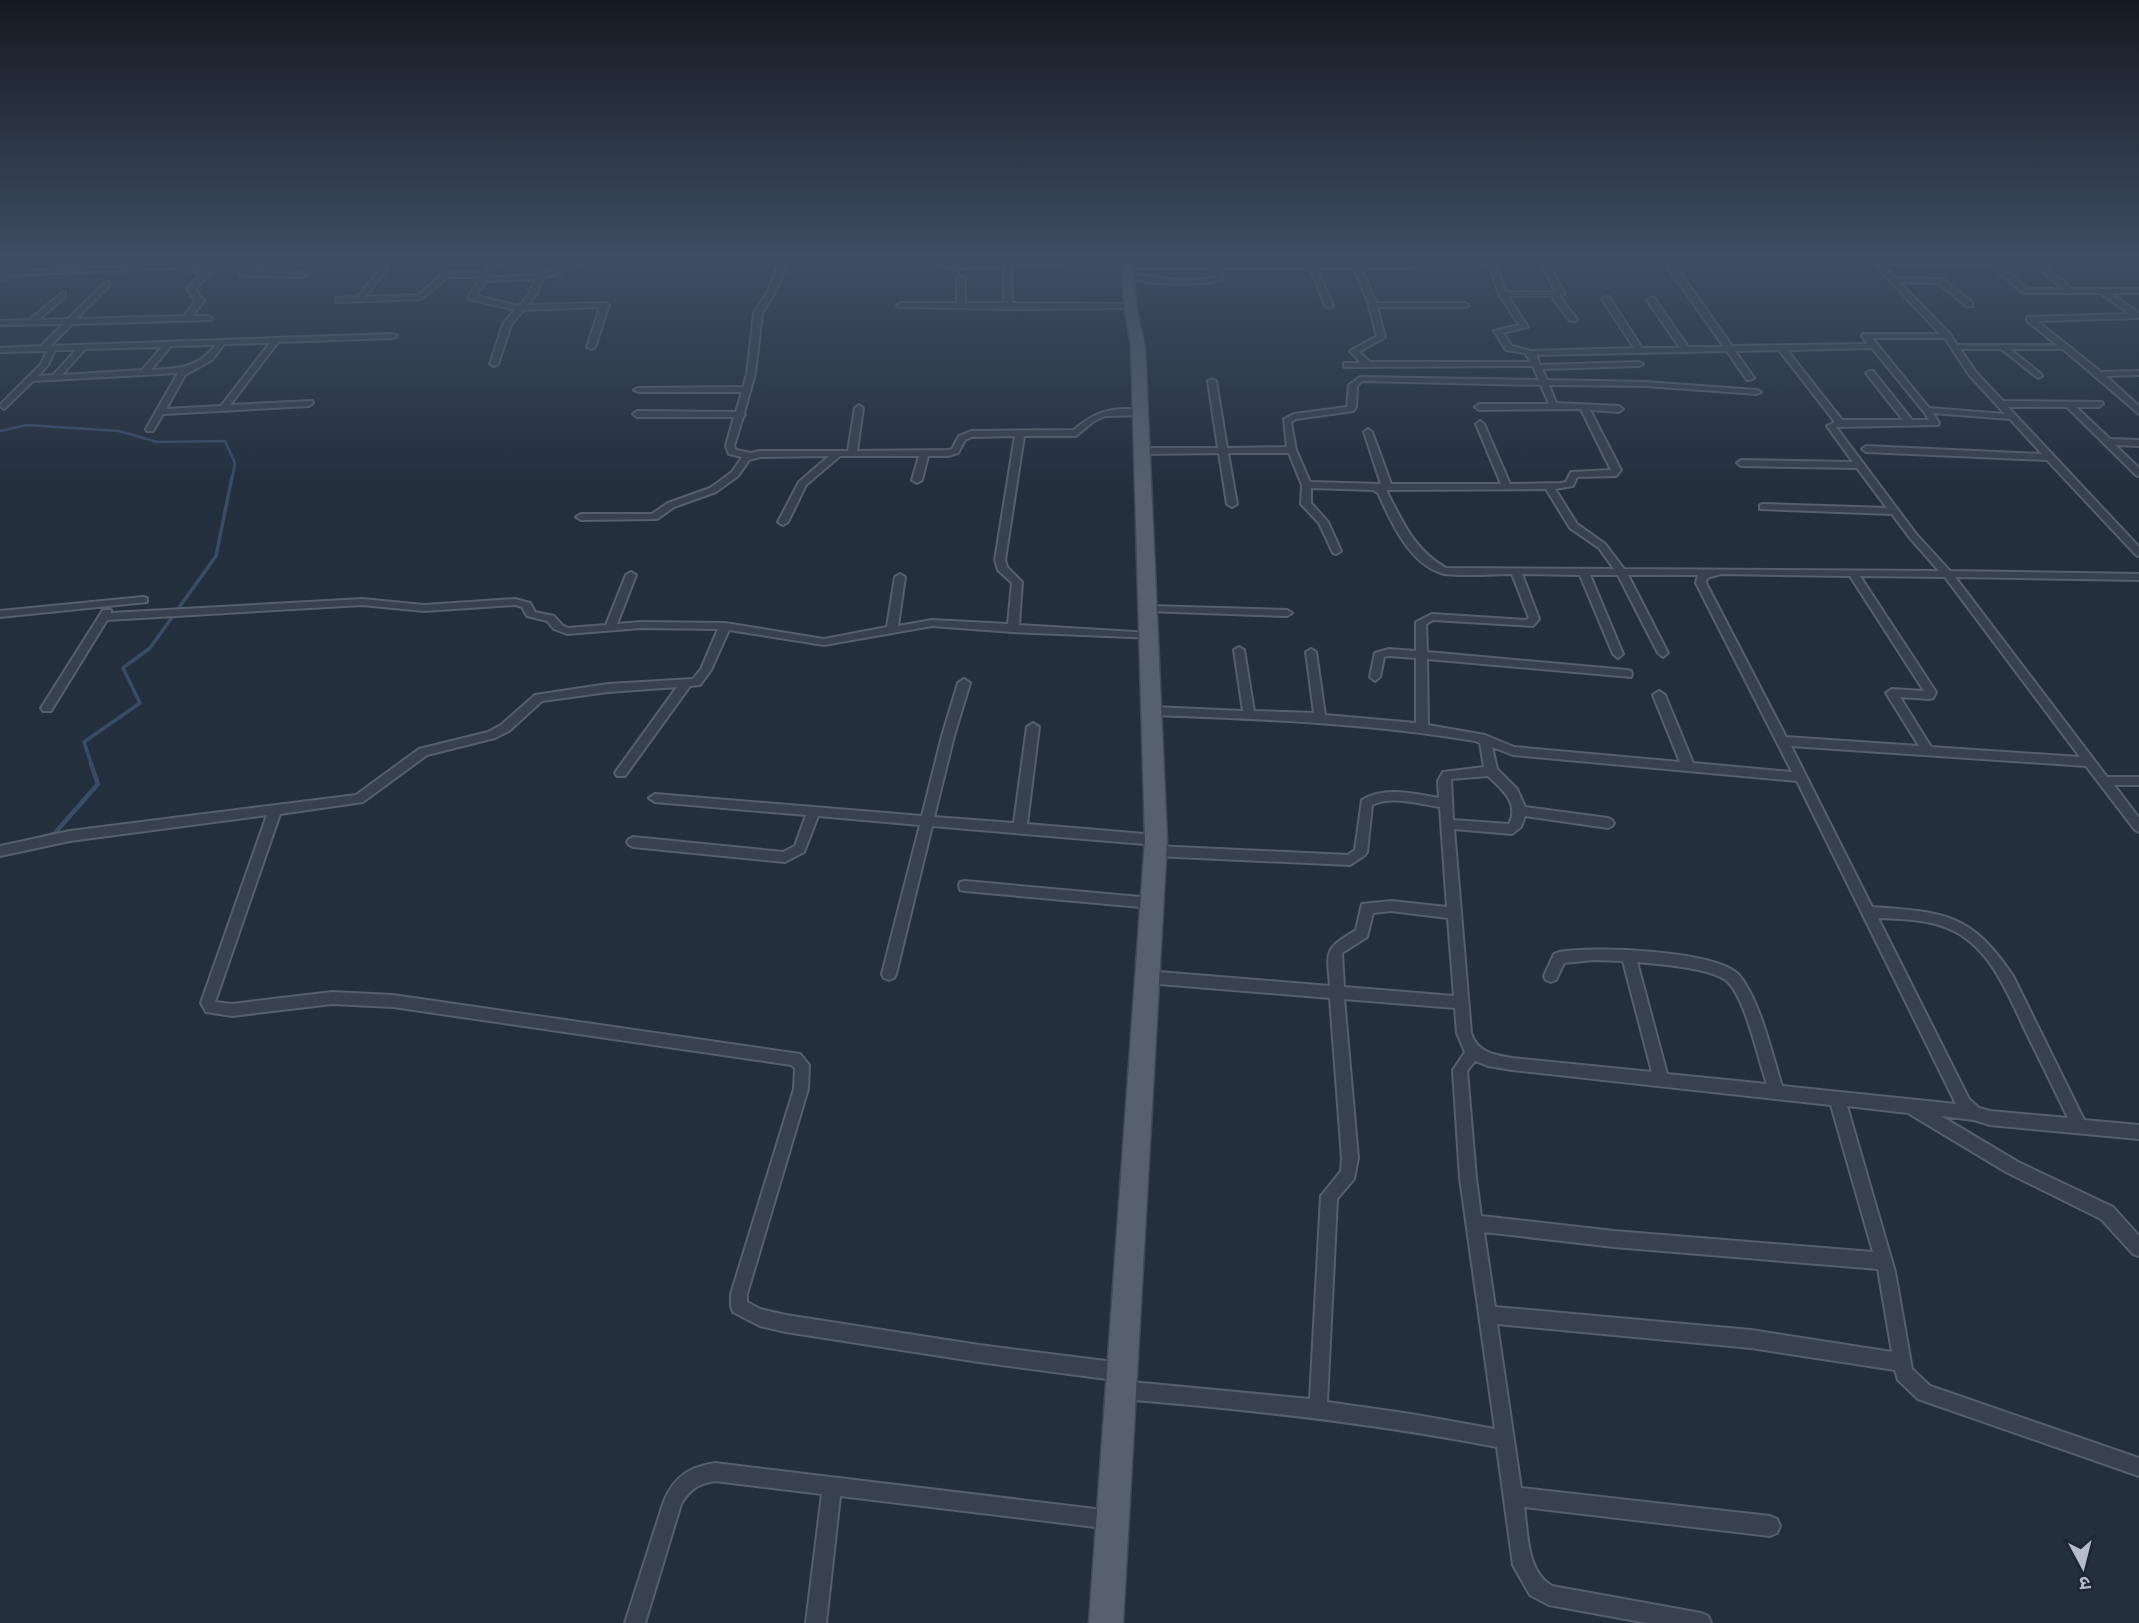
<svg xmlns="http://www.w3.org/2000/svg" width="2139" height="1623" font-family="'DejaVu Sans','Noto Sans Devanagari',sans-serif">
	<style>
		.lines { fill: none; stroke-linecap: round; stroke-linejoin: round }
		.stream-far2 { stroke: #394c67; stroke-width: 2.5 }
		.stream-far1 { stroke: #394c67; stroke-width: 3.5 }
		.stream { stroke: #394c67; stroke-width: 4.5 }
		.street-casing { stroke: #565f6c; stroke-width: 4 }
		.primary-casing { stroke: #414a57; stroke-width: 3 }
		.street { fill: #38414e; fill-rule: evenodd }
		.primary { fill: #56606e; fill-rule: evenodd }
	</style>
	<rect width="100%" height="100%" fill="#242f3e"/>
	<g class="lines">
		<path class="stream-far2" d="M0,431L27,425L119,431L157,442L225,441L235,463L232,479"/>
		<path class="stream-far1" d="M92,766L84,742L140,703L123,668L150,648L216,556L232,477"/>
		<path class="stream" d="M35,839L54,834L98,784L91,764"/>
		<defs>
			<path id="street" d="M29,256H37L17,271L131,266L141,256H149L139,266L170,265L194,256H205L182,266L211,272L195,289L204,301L192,316H208L212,318L211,320L72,324L50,346L393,334L397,336L393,338L278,342L230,405L312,401L313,403L309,406L163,414L153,431H147L146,429L178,373L33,381L4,409L0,406L1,404L41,364L47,351L0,352V348L41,346L63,324L0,325V321L29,320L62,293H65V297L38,320L68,319L106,282H109V286L76,319L184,316L196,301L187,289L202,273L175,268L11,275L0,281V276ZM270,343L221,406L166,409L185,375L212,360L224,344ZM216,345C196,369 180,368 151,370L171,346ZM162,347L142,370L62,375L85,349ZM55,350H76L53,375L38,376L48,365Z
				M258,256H265L250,272L302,273L306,275L302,277L241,276V272Z
				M381,256H388L387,269L365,297L419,295L443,273H484L494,256H501L488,277C520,276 553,278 578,256H586C574,268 561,274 544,277L536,295L527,305L605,303L609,305L595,347L591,349L587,347L600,307L523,310L511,325L498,364L494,366L490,364L503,324L515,310L469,299L468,297L481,277H448L421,299L336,302V298H339L358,297L379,269ZM536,279L529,294L519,306L476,296L486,281Z
				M782,256H789L776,291L762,313L755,374L744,413L745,415L743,417L734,446L736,450L751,453L759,451H848L855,408L859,405L863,408L857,451L948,450L952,449L959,436L971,431L1074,430C1096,410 1114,407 1144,410V414L1141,415L1105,416L1094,421L1076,436H1024L1005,560L1007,567L1022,582L1019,625L1151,633L1155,634L1156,636L1155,638L1013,632L932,626L824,645L729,630L711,670L700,685L690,686L625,776H617L615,773L617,770L677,687L608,692L542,701L509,731L495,738L427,755L363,802L280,814L215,1002L232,1004L332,992L393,995L800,1054L809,1065L808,1089L747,1294V1302L760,1309L786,1315L979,1345L1122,1363L1128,1366L1131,1372L1128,1378L1122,1381L979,1362L786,1332L760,1326L733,1312L731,1306V1294L794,1089L795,1068L791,1065L393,1007L332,1004L232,1016L206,1012L201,1003L267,815L70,841L0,856V846L70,831L356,795L419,749L488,732L501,725L535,695L608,684L693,679L701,669L718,629L641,628L567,634L554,629L547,621L527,616L522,607L515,605L424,611L362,605L107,620L51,711H43L41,708L43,705L103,610H111V613L362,599L424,605L515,599L530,603L535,612L554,616L562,625L568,628L606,625L626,575L631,572L636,575L617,624L641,622L725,623L824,639L887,627L895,577L900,574L905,577L898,626L932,620L1008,624L1012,583L998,570L995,560L1015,436L972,437L965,440L958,453L948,456H928L922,480L917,483L912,480L919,456H840L806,485L788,522L783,525L778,522L799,482L829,456L760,457L749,460L738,476L716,492L674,507L657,519L581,520L576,517L581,514H652L668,503L710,488L732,472L742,457L729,454L726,446L734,417H637L633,414L637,411L736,412L742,392H638L634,390L638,388L743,387L747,374L754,313L768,291Z
				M944,256H951V262L959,264L1130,256L1127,259L1011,265L1012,303L1130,304L1134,306L1130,308L1008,309L898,307L897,305L901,303H957V278L961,276L965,278V303H1004V266L959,268L945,266Z
				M1486,256H1493L1506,292H1556L1537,256H1544L1565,294L1559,296L1577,319L1576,321H1570L1551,296H1508L1528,327L1503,333L1512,346L1531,351L1634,348L1602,299L1606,297H1609L1642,348H1680L1647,300L1651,298H1654L1688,347H1724L1663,260L1554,258L1551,256H1668L1732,346L1868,344L1862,336L1863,334H1940L1867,256H1874L1878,260H1983L1980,256H1988L2028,289H2063L2025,256H2033L2072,289H2139V293H2110L2139,313V318L2037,321L2101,372L2139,371V375L2106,376L2139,406V414L2063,349H2010L2041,374L2042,376L2038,378L2001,349H1960L1975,371L2003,401L2102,402L2103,404L2099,407H2076L2110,439L2139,440V446L2115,445L2139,468V476L2136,475L2067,407H2008L2139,547V556L2136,555L2047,460L1866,452L1862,449L1866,446L2042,454L2010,419L1933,413L1939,423L1938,425L1836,427L1916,534L1950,571L2139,574V580L1955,577L2107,777H2139V785H2114L2139,818V832L2135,830L2086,766L1791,746L1872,907C1944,912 1971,913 2013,976L2084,1120L2139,1125V1139L1990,1125L1974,1120L1941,1116L2018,1162L2113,1207L2139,1236V1256L2133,1254L2101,1219L2006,1172L1908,1113L1847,1106L1895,1272L1912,1369L1930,1386L2139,1458V1476L1918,1399L1898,1380L1895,1370L1751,1348L1497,1324L1521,1488L1770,1516L1777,1519L1780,1526L1777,1533L1770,1536L1524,1507C1528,1533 1526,1571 1552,1586L1701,1613L1708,1616L1711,1623H1647L1549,1605L1530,1595L1513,1565L1497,1447C1373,1423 1247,1409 1121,1399L1115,1396L1112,1390L1115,1384L1121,1381L1310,1399L1321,1196L1341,1171L1342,1158L1330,998L1147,983L1142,981L1140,977L1142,973L1147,971L1330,986C1327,949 1324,950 1356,930L1362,904L1391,901L1447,907L1440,807C1419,804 1391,795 1372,805L1367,852L1365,855L1350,865L1155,856L1151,854L1149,851L1151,848L1155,846L1348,855L1355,850L1362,800C1385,786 1414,794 1439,798L1438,781L1443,772L1484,767L1480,743L1475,741C1368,723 1261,719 1153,715L1147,711L1153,707L1243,711L1234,650L1239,647L1244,650L1254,711L1314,713L1306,652L1311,649L1316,652L1325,715L1416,723V658L1389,656L1384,657L1380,677L1375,681L1370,677L1375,653L1389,649L1416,651V622L1432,614L1526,620L1529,618L1512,574C1497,574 1452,577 1441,573C1408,562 1391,521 1378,493L1373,490L1311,488V503L1328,522L1341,551L1336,554L1333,553L1319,523L1301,504L1302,485L1289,453H1228L1237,504L1232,507L1227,504L1219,453L1142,454L1138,451L1142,448H1218L1208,381L1212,379L1216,381L1227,448L1287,447L1284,419L1294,414L1347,407L1349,385L1360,377L1539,380L1533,366L1344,367V363H1361L1350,351L1377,336L1367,299L1354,268H1317L1333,306L1329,308L1325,306L1310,268H1222L1221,280C1196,286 1146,286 1123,275L1127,273C1156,277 1186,284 1215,277V268H1127L1123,266L1127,264H1413V268H1361L1376,303H1465L1469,305L1465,307H1377L1385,337L1359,352L1370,362H1531L1525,353L1506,350L1494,331L1519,325L1499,294ZM1882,264H1989L2023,293H2100L2130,314L2027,317V321L2057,345H1957L1950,334L1899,282L1938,283L1966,306H1972V302L1943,279L1895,278ZM1872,338H1945L1969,375L2005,414L1929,408ZM1872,348L1924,412L1929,420H1912L1873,371H1870L1866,373L1903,420H1842L1787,350ZM1779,350L1835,422L1827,426L1853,462L1741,460L1737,463L1741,466L1857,468L1887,508L1763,504L1760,505V509L1892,514L1910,538L1939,571L1624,569L1605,544L1577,524L1555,489L1573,486L1577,477L1616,476L1621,470L1590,410L1619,412L1623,409L1619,406L1556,403L1549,385L1645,386L1757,394L1761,392L1757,390L1645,382L1547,380L1542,369L1639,366L1643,364L1639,362L1540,365L1536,355L1727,351L1747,380H1750L1754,378L1735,351ZM1362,381L1541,385L1549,404H1479L1475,407L1479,410L1581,409L1611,470L1571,472L1566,482L1560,483L1510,484L1484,424L1480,421L1476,424L1501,484H1391L1372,432L1368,429L1364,432L1381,484L1310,482L1296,450L1291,422L1296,419L1353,411L1356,407L1357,386ZM1546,489L1570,528L1599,548L1614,569L1446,568C1414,550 1402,521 1386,490ZM1522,574L1580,575L1613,654L1618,658L1623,654L1590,575H1618L1658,653L1663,657L1668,653L1628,575H1698L1696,583L1792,772L1693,763L1665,695L1659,691L1653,695L1680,762L1514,747L1485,735L1428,725L1427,659L1631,677L1632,674L1631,671L1627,670L1427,652L1426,624L1433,620L1533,626L1539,619ZM1721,574L1850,576L1924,691L1892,689L1886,693L1919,746L1786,737L1706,583L1707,578ZM1860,576L1945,577L2080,757L1931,747L1900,697L1929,699L1933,698L1936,692ZM1492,747L1513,755L1797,781L1956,1104L1782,1086C1772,1055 1760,1000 1739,975C1716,950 1592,946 1559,952L1554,954L1544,976L1546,980L1551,982L1556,980L1564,963L1594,960L1623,961L1652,1072L1512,1058C1494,1055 1477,1052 1471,1033L1454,829L1512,834L1521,827L1525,816L1608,828L1612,826L1614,823L1612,820L1608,818L1525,807L1517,789L1497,769ZM1488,776C1502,789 1520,804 1509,824L1453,820L1451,779ZM1391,911L1448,918L1454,996L1344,987L1342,953L1367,937L1373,913ZM1878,918C1900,919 1926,919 1947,928C1991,945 2009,997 2028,1036C2042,1064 2055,1091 2068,1118L1990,1111L1979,1108L1969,1099ZM1637,962C1658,964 1714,968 1728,982C1746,1000 1758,1059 1767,1084L1667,1074ZM1344,999L1455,1008L1457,1033L1465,1052L1453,1070L1460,1178L1495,1429L1411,1414L1327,1402L1337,1199L1354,1179L1358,1158ZM1475,1061L1488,1066L1512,1070L1831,1105L1873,1252L1614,1231L1481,1216L1476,1178L1467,1071ZM1484,1232L1614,1247L1878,1269L1892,1352L1751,1330L1495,1307Z
				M1754,256H1761L1763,260L1757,261Z
				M143,597L147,598V602L0,617V611Z
				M1150,606L1287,610L1292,613L1287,616L1146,611V607Z
				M964,679L970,683L954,736L934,817L1014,823L1027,727L1033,723L1039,727L1027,824L1156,835L1160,837L1162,840L1160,843L1156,845L932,826L896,974L894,978L889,980L884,978L882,974L920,825L818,816L804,852L785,862L633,847L629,845L627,842L629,839L633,837L783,852L795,846L806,815L655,802L649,798L655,794L922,816L942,736L958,683Z
				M965,881L1152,898L1157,899L1159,903L1157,907L1152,908L965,891L960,890L959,886L960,882Z
				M715,1463L1112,1511L1119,1513L1121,1520L1119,1527L1112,1529L840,1496L826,1623H806L822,1494L715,1481C698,1484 690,1489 681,1504L645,1623H625L664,1501C674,1477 689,1467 715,1463Z"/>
			<path id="primary" d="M1121,256H1133L1136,306L1145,347L1167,840L1123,1623H1089L1145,840L1131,347L1124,306Z"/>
		</defs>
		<use href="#street" class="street-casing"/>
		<use href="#primary" class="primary-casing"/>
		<use href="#street" class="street"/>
		<use href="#primary" class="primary"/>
	</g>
	<linearGradient id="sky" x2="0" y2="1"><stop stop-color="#141a22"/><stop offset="0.53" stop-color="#3f4d63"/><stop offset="1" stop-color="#3f4d63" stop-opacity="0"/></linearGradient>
	<rect width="2139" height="484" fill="url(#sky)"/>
	<g transform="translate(2083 1567) rotate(173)" stroke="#1d2633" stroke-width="5" paint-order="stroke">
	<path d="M0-5L12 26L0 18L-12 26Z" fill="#b4bcc9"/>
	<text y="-10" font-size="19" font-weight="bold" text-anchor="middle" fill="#b4bcc9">उ</text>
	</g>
</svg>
